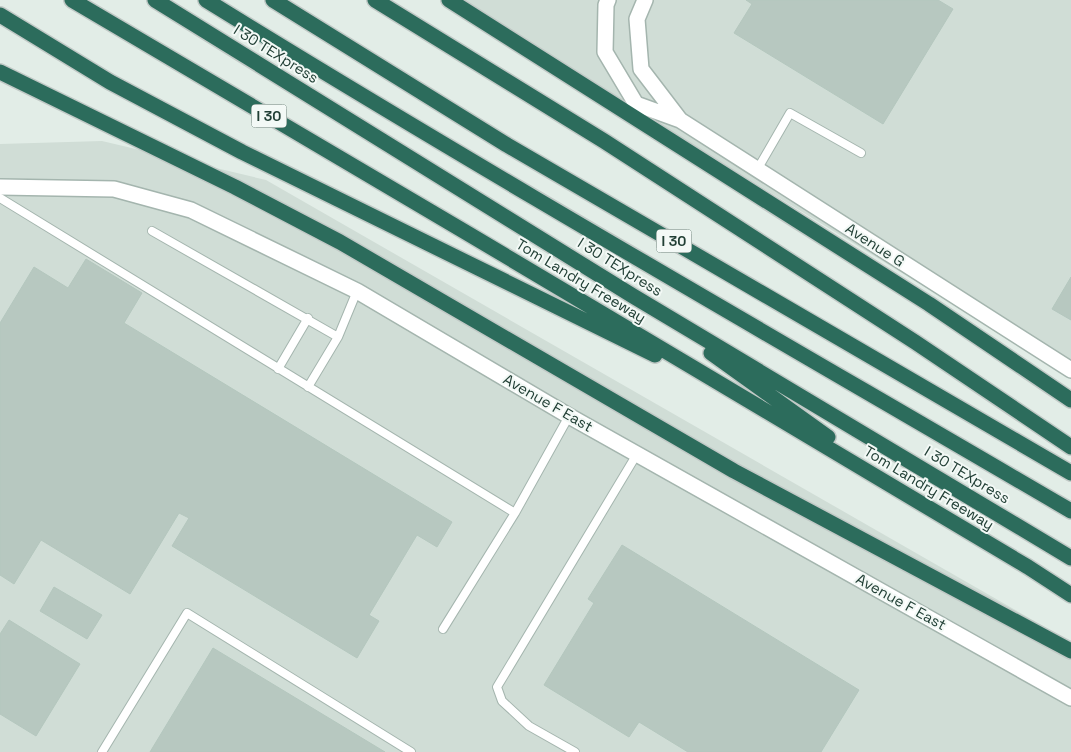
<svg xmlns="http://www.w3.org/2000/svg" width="1071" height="752" font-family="'Space Grotesk',sans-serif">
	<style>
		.built { fill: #d0ddd6 }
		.building { fill: #b7c8c0; stroke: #b4c7be }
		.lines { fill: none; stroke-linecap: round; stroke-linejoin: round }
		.service-casing { stroke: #a4b5ae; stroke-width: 10 }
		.minor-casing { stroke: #a4b5ae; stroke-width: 18 }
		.motorway-casing { stroke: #c1c9c6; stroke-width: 18 }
		.service { stroke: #fff; stroke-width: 8 }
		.minor { stroke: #fff; stroke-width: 15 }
		.motorway { stroke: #2c6c5c; stroke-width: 15 }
		.labels { text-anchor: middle; stroke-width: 4; stroke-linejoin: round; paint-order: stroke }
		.shield { fill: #f3f9f6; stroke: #60776f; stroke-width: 1 }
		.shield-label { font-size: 14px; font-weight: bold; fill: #213f35 }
		.street-label { font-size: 15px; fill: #213f35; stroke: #f3f9f6 }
	</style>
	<rect width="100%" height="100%" fill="#e2ede7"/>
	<path class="built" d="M455,0H1071V376Z
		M102,141L266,180L1071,642V752H0V144Z"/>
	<path class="building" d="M746,0H938L953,9L883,124L734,33L752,4Z
		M86,259L142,293L124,323L452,522L437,547L417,535L369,615L379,621L357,658L172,546L189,518L179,513L130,594L41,540L14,584L0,575V323L34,267L68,288Z
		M1071,277V320L1052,309Z
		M622,545L859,690L821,752H688L639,722L629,737L544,685L594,603L588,599Z
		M54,587L102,615L87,639L40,611Z
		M9,620L80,664L36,736L0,714V634Z
		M213,648L385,752H150Z"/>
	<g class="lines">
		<defs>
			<path id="service" d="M757,170L790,113L861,153
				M0,198L515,513
				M152,231L338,337
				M278,369L308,318
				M308,387L338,337L357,291
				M443,629L515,513L569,416
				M102,752L187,613L411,752
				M575,752L529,726L502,701L497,687L637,454"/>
			<path id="minor" d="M608,0L606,5L605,52L636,104L680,120L1071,370
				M645,0L637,19L641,69L680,120
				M0,187L114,189L191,210L357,291L569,416L1071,698"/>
			<path id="motorway" d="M72,0L467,233L1028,567L1071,595
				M155,0L633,296L1071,558
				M206,0C491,176 782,342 1071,511
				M273,0L507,145L1071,473
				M375,0L604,141L915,342L1071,447
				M449,0L929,304L1071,400
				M0,15L110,82L242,152L655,355
				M0,72L235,187L340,242L734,471L1071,651
				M711,353L828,437"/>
		</defs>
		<use href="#service" class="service-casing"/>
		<use href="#minor" class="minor-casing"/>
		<use href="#motorway" class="motorway-casing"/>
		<use href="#service" class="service"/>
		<use href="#minor" class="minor"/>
		<use href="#motorway" class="motorway"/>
	</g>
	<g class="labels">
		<g class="shield">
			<rect x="251.5" y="104.5" width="35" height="23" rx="4"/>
			<rect x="656.5" y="229.5" width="35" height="23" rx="4"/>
		</g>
		<g class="shield-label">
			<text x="269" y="121">I 30</text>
			<text x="674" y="246">I 30</text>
		</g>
		<g class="street-label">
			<text transform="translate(276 54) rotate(32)" y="5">I 30 TEXpress</text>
			<text transform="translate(875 245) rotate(33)" y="5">Avenue G</text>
			<text transform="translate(620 267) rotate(32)" y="5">I 30 TEXpress</text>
			<text transform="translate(581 281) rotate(31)" y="5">Tom Landry Freeway</text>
			<text transform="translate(548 403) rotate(30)" y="5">Avenue F East</text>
			<text transform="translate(967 475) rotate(31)" y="5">I 30 TEXpress</text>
			<text transform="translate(929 488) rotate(31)" y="5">Tom Landry Freeway</text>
			<text transform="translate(901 602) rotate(29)" y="5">Avenue F East</text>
		</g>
	</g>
</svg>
